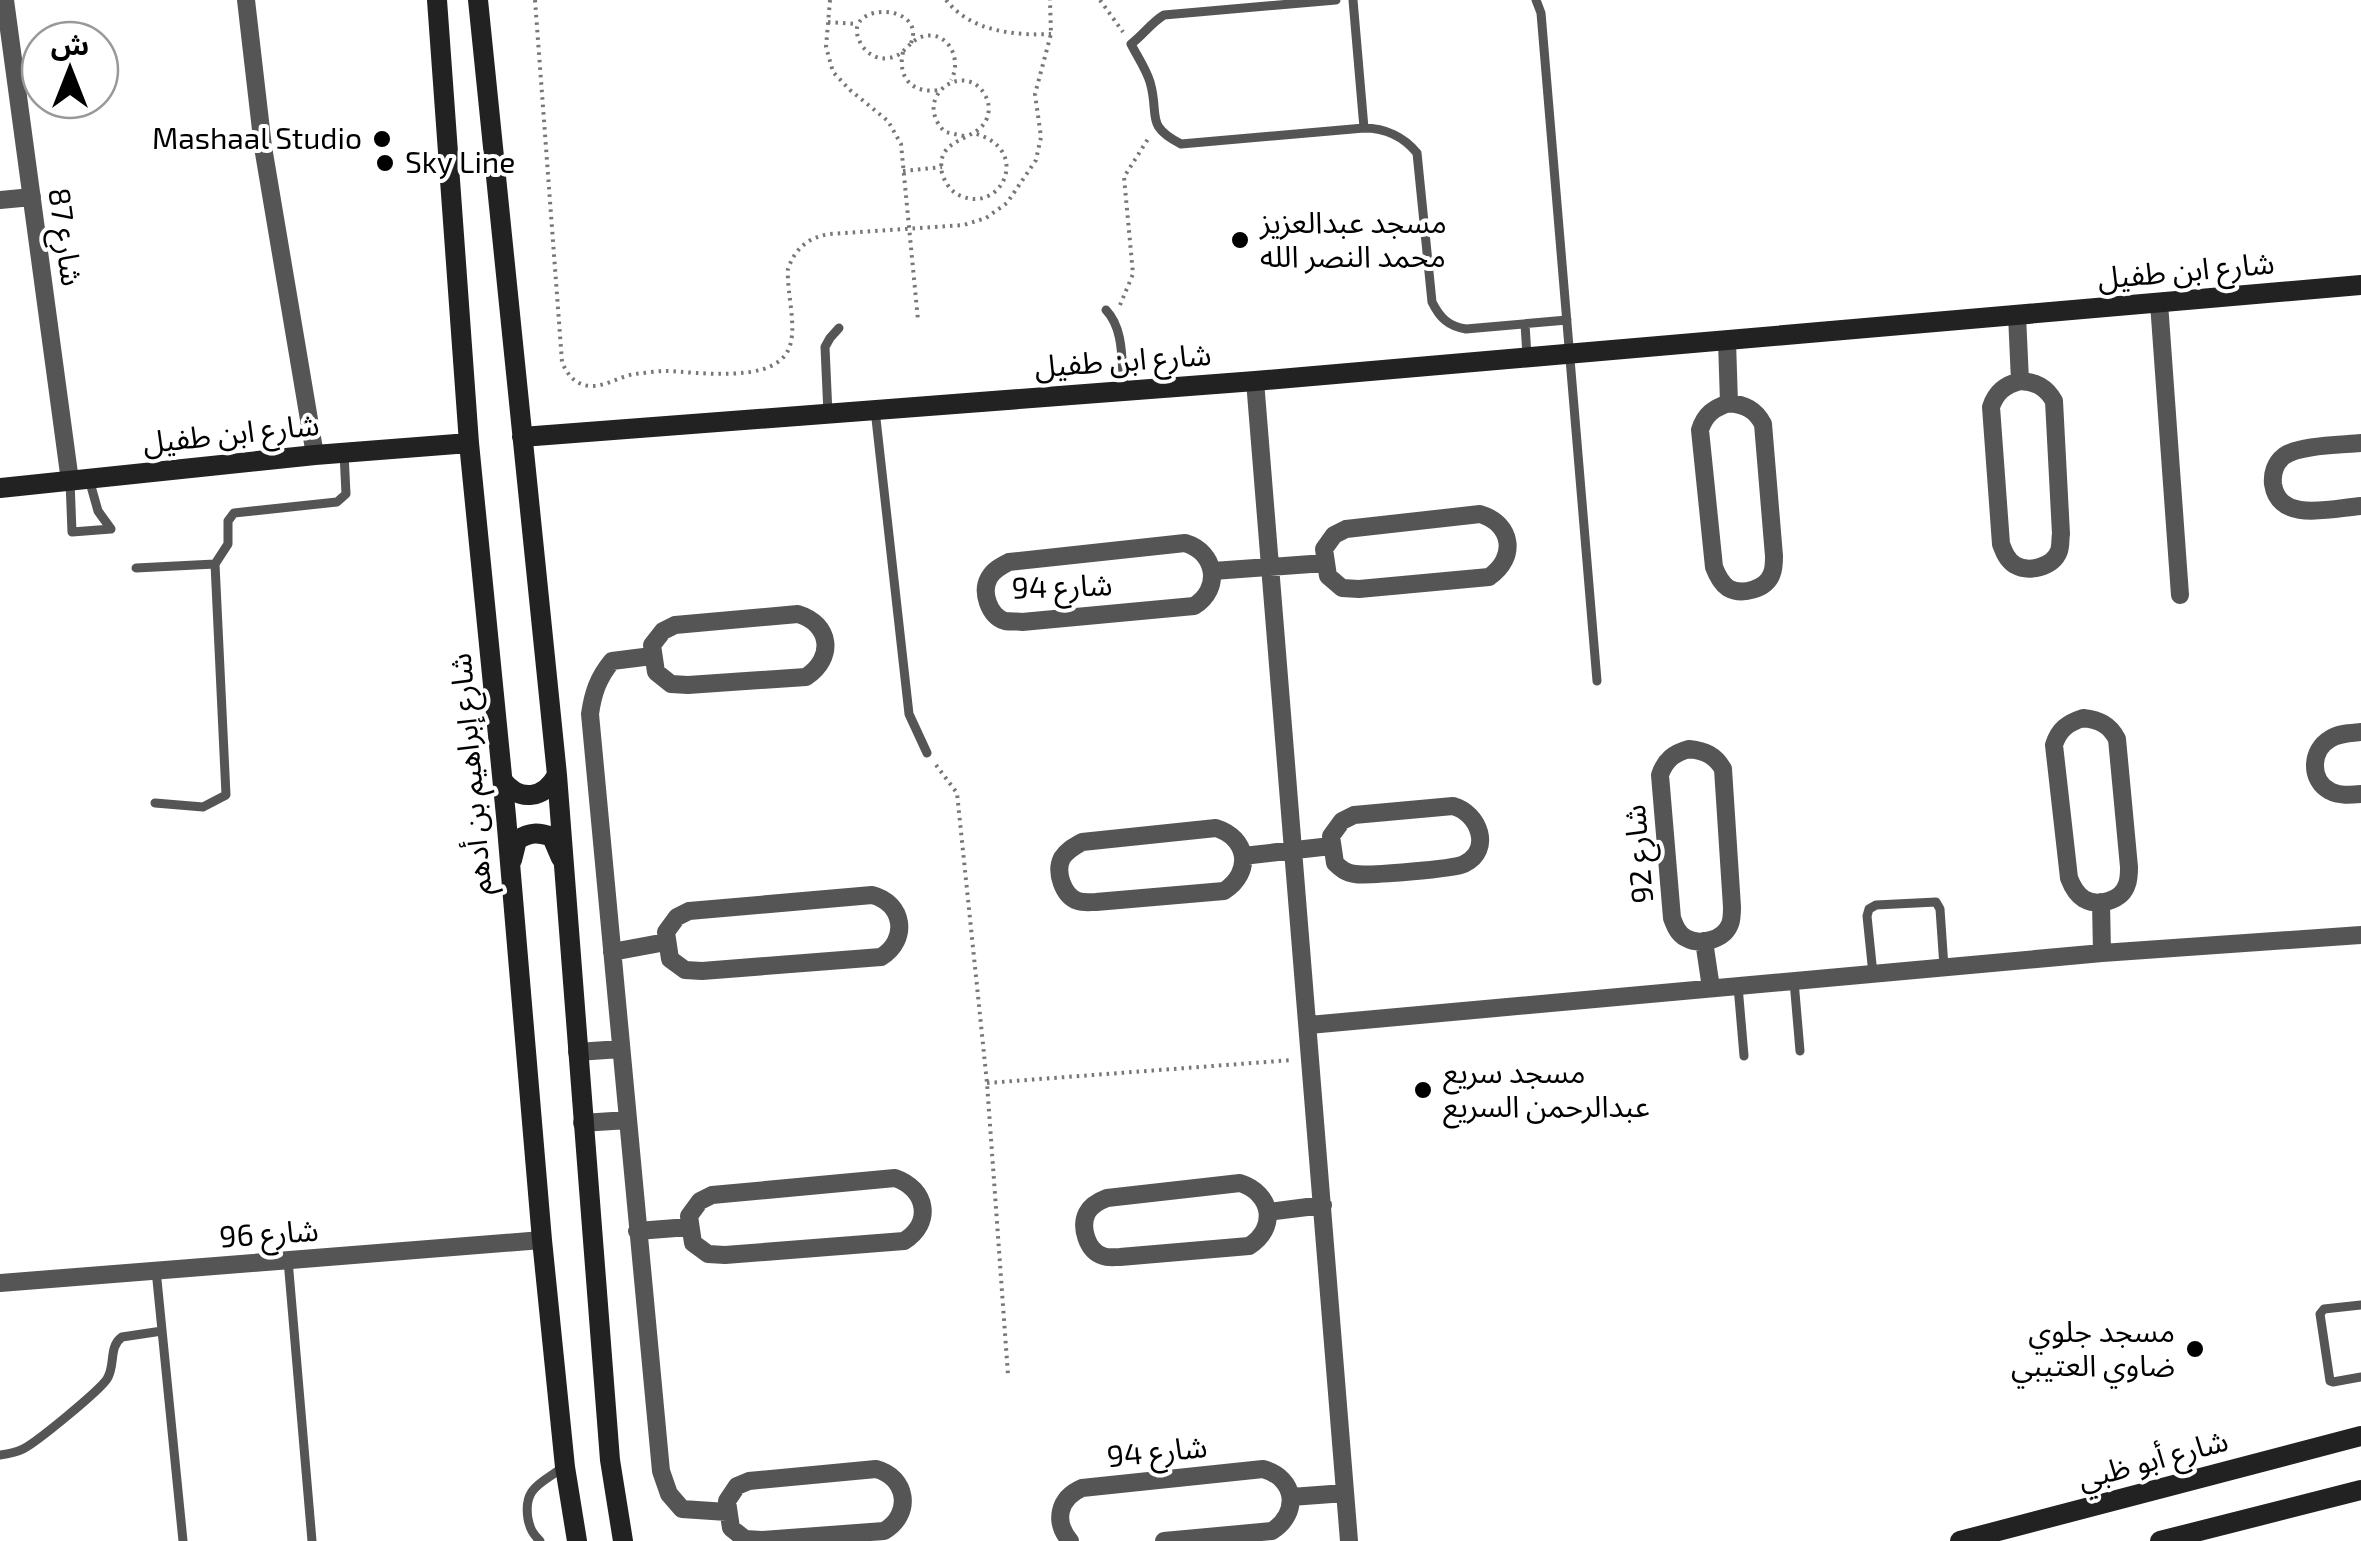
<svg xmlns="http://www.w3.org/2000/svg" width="2361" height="1541" font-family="'Exo 2','Noto Sans Arabic',sans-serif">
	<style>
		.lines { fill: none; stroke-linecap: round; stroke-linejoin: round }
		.path { stroke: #777; stroke-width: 4; stroke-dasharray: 2.5 5; stroke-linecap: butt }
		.lane { stroke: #555; stroke-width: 9 }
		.street { stroke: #555; stroke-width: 18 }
		.secondary { stroke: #222; stroke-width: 20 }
		.poi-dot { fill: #000; stroke: #fff; stroke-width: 4 }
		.labels { text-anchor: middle; stroke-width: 8; stroke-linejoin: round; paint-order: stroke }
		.poi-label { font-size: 30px; fill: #000; stroke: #fff; text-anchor: start }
		.street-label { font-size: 30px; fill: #000; stroke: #fff }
	</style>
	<rect width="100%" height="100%" fill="#fff"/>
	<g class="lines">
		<path class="path" d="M535,0L562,362C567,374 575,385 590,386C605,387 620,376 635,374C645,373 656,371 666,371C697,372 766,383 786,354C800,334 786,293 788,269C795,248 809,237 830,234L964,225L986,218L1007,203L1036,160L1041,137L1035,94L1051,34L1050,0
			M830,0L826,47L833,72L850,90L888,121L901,144L918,320
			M946,0C970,31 1014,36 1051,34
			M1100,0L1123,32
			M828,22L858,24
			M911,43C928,0 832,2 863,47C869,55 879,60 889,58C904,56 908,42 921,37C947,28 963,59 951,80
			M903,52C897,78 913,94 938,90
			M964,136L945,132C910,97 965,59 985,95C989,102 990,110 987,118C978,143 935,135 942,173C945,183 951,192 961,196C1002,214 1033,148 973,133
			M903,171L942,167
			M1120,305L1133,274L1124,177L1148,139
			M936,765L957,793L987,1083L1008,1375
			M987,1083L1292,1060"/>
		<path class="lane" d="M1336,0L1164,15C1152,22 1143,35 1131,44C1137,56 1146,69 1150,82C1160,116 1144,125 1181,144L1364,128C1385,128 1404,137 1417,153L1432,302C1440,318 1448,326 1466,329L1567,320
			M1353,0L1364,128
			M1536,0L1541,13L1597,681
			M1106,310C1125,330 1121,363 1124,388
			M1525,324L1527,356
			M875,410L909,714L927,753
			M828,414L825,347L830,338L839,328
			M89,479L98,511L111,529
			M70,481L72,532L111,529
			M136,568L215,564L228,544V521L234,513L337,502L346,494L344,453
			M155,803L203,807L226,795L215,564
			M1873,974L1867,916L1869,909L1876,905L1936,902L1940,909L1944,967
			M1794,981L1800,1051
			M1738,986L1744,1056
			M288,1260L312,1541
			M156,1270L183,1541
			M2361,1305L2324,1309L2320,1314L2330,1381L2333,1382L2361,1377
			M0,1455C8,1454 15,1453 23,1449C37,1442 99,1391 107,1379C116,1365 108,1347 122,1337L162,1331
			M540,1541C533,1534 530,1529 528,1519C523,1488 540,1484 562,1468"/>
		<path class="street" d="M5,0L70,481
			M246,0L263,147L315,455
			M0,200L32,197
			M2159,303L2180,595
			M2017,315L2020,381
			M1727,341L1729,403
			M1255,381L1349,1541
			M2020,381C2036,382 2046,387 2054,401L2061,534C2060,539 2061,545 2059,551C2053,567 2029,573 2015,565C2007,560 2004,552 2001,544L1991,407C1996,392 2005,385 2020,381Z
			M1729,403C1745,405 1755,409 1763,424L1774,556C1774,562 1774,568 1772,573C1767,589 1742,596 1728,588C1721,583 1717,575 1714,567L1700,430C1705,414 1714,408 1729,403Z
			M2361,443C2341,445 2299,445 2284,456C2275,463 2272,474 2273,484C2279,524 2333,508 2361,506
			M1480,514C1513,524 1517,558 1489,577L1359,589L1342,588L1328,576L1324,549L1334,535L1346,529Z
			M1185,543C1216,552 1222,589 1194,606L1022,622C1017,621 1011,622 1005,621C989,616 981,592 989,578C993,570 1001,566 1009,562Z
			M1213,571L1325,563
			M798,614C831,624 835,658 806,677L688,685L671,684L656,672L652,645L663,631L675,625Z
			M652,656L612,661C598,678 593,693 590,714L661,1471L669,1494L682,1509L727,1512
			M2083,718C2099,720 2109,724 2117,739L2129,867C2129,873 2129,879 2127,884C2122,901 2098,907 2084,899C2076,894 2072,886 2069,878L2054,745C2059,729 2068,723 2083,718Z
			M2361,732C2351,733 2339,733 2330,739C2311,750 2309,780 2330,791C2339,796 2351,795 2361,794
			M1689,749C1705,751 1715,755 1723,769L1732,907C1732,913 1732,919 1730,924C1724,940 1700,946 1686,938C1678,934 1675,926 1672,918L1660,775C1665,760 1674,753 1689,749Z
			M1453,806C1479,813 1493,850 1464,864C1454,869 1367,876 1355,874C1346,873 1341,869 1335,863L1331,836L1342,821L1354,815Z
			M1216,828C1248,838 1253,872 1224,891L1096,902C1090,902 1084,903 1078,901C1063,896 1055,872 1062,858C1067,850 1075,846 1082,842Z
			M1243,856L1331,846
			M872,895C904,903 909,940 881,957L702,971L685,970L670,959L666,932L677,917L689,911Z
			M2101,902L2102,953
			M1704,941L1711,988
			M612,952L666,942
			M1309,1025L2102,953L2361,935
			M577,1052L621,1049
			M582,1123L628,1120
			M895,1178C927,1189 933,1223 904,1241L725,1255L708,1254L693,1243L689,1216L700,1201L712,1195Z
			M1240,1183C1272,1193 1278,1228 1249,1246L1120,1257C1114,1257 1108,1258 1103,1256C1087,1251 1080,1227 1087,1213C1091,1205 1099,1201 1107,1198Z
			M1268,1212L1323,1205
			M637,1231L689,1227
			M0,1283L542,1240
			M876,1469C907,1477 913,1514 884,1531L762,1540L745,1539L731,1528L727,1501L737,1486L749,1481Z
			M1291,1497L1345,1493
			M1070,1541C1053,1521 1059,1498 1082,1488L1263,1469C1296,1478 1300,1513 1272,1531L1164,1541"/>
		<path class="secondary" d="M437,0L469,443L506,816L542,1240L565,1467L577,1541
			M478,0L557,775L610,1460L623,1541
			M522,437L1255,381L2361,285
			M0,488L315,455L469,443
			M503,781C520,802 544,799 557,775
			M512,860L517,840C530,832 538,832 552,837L561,858
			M1960,1541L2361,1436
			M2160,1541L2361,1490"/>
	</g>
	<g class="poi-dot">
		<circle cx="382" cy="139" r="10"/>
		<circle cx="385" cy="163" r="10"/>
		<circle cx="1240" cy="240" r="10"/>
		<circle cx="1423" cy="1090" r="10"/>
		<circle cx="2195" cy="1349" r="10"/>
	</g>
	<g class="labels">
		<g class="poi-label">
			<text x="362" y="149" text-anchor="end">Mashaal Studio</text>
			<text x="405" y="173">Sky Line</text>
			<text x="1260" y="233">مسجد عبدالعزيز<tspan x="1260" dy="34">محمد النصر الله</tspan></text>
			<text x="1443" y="1083">مسجد سريع<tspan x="1443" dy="34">عبدالرحمن السريع</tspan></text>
			<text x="2175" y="1342" text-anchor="end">مسجد جلوي<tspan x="2175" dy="34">ضاوي العتيبي</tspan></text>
		</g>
		<g class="street-label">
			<text transform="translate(65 237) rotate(82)" y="10">شارع 87</text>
			<text transform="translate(2186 271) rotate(-5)" y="10">شارع ابن طفيل</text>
			<text transform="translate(1123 361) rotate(-4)" y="10">شارع ابن طفيل</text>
			<text transform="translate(231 434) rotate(-6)" y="10">شارع ابن طفيل</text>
			<text transform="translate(1062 587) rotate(-2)" y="10">شارع 94</text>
			<text transform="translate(471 774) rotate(-95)" y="10">شارع إبراهيم بن أدهم</text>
			<text transform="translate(1639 854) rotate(-95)" y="10">شارع 92</text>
			<text transform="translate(269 1234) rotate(-4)" y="10">شارع 96</text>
			<text transform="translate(1157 1452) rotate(-6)" y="10">شارع 94</text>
			<text transform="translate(2153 1460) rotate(-15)" y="10">شارع أبو ظبي</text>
		</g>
	</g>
	<g transform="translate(70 70)"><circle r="48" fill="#ffffff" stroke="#999999" stroke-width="2.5"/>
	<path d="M0-8L18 38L0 25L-18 38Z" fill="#000000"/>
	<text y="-15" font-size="28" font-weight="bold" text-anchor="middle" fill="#000000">ش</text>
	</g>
</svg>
